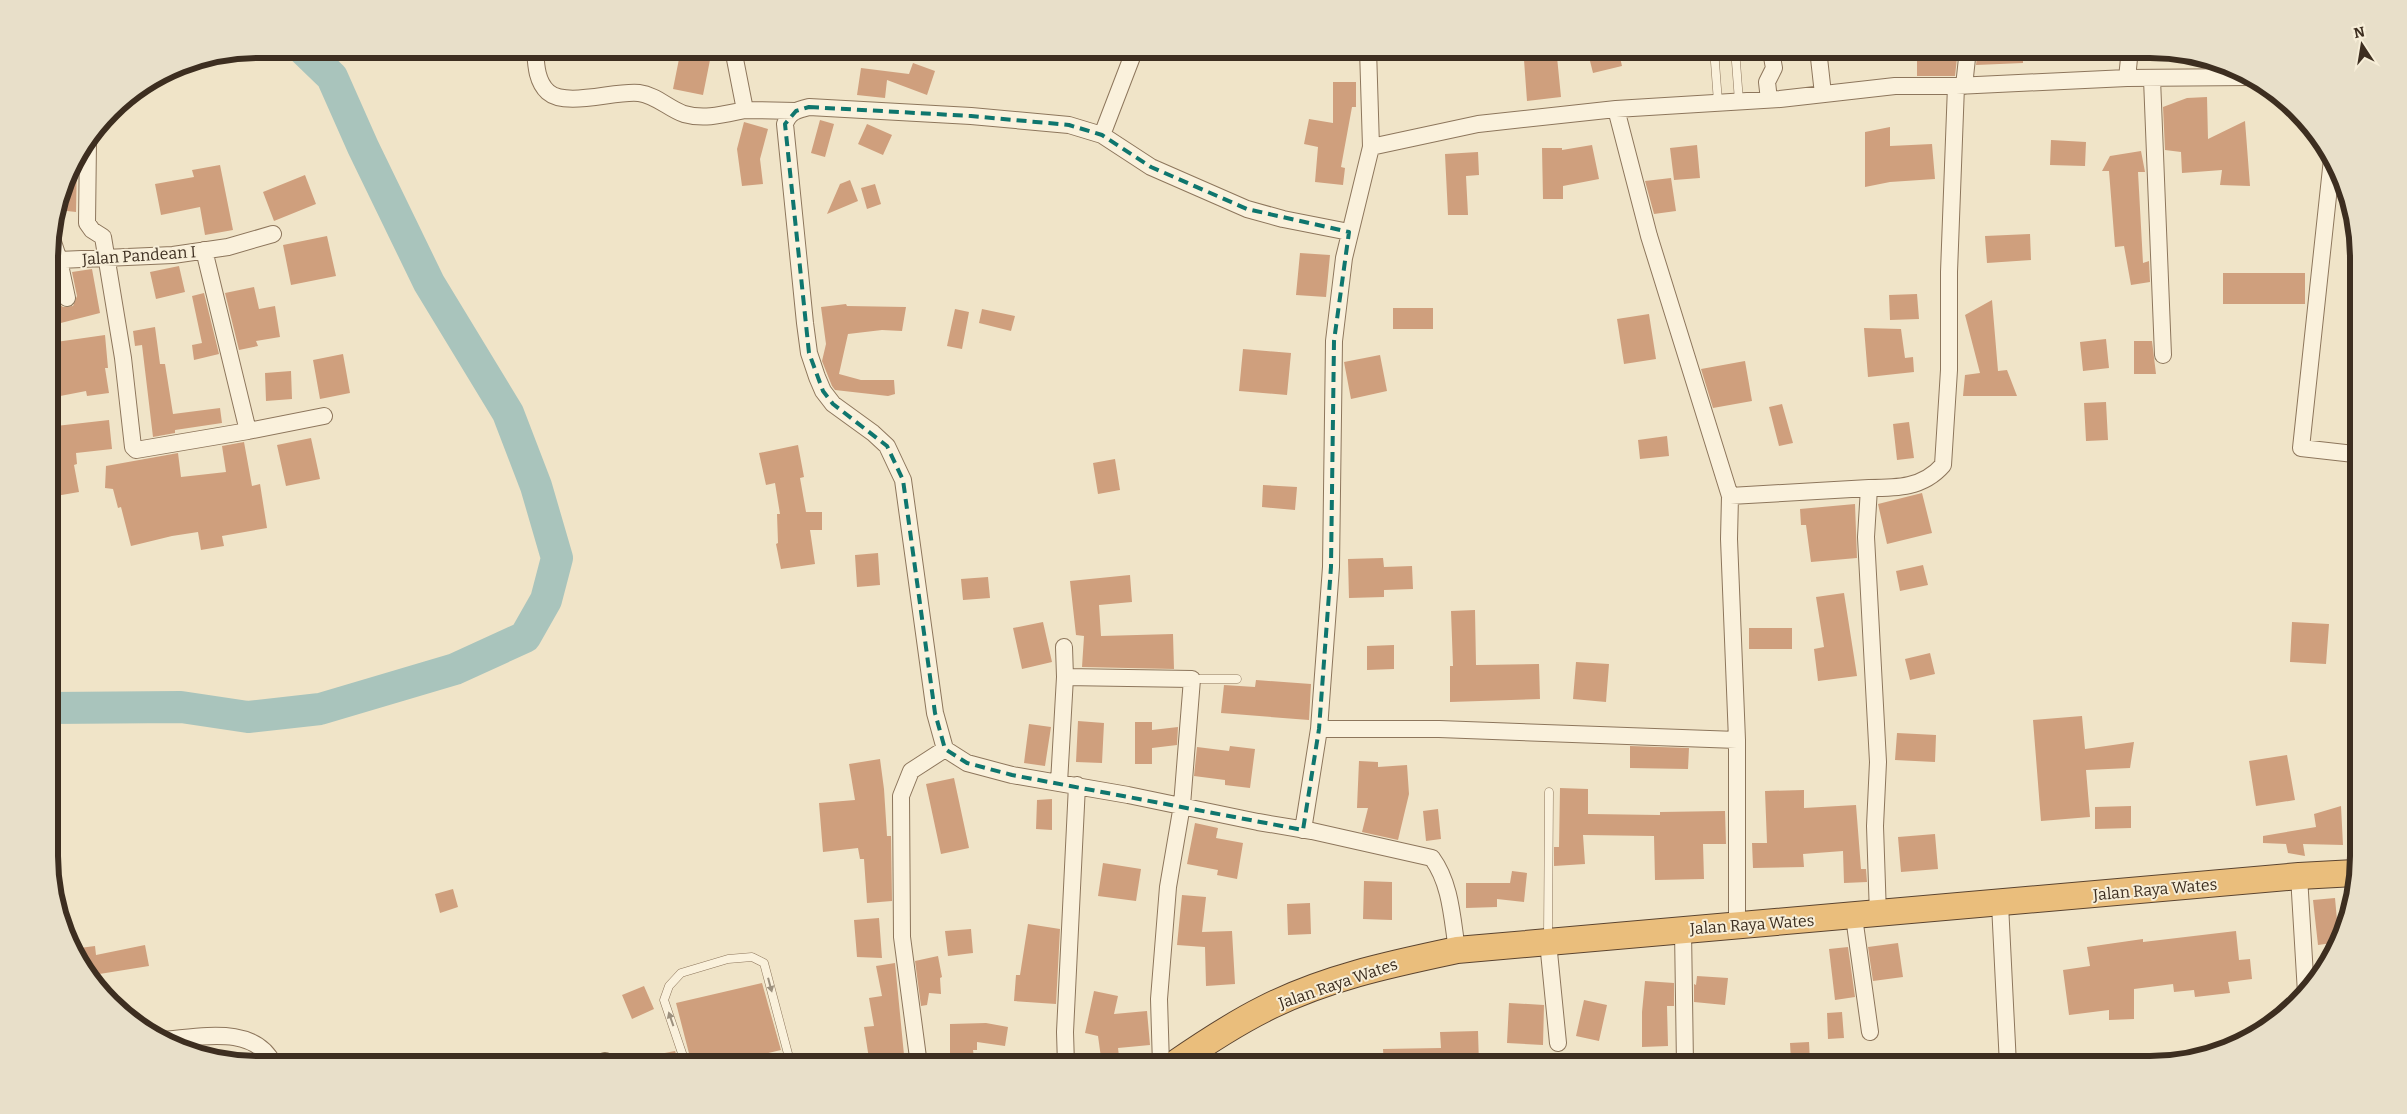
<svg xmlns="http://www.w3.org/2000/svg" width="2407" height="1114" font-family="Bitter,serif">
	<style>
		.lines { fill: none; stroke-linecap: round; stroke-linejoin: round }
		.river { stroke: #a9c4bc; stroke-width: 32 }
		.building { fill: #cf9f7d }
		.service-casing { stroke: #8d765c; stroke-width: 9 }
		.minor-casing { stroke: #8d765c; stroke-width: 18 }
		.trunk-casing { stroke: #5b4430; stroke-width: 28 }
		.service { stroke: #faf1dc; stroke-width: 8 }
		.minor { stroke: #faf1dc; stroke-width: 16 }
		.trunk { stroke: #eabe7c; stroke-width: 26 }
		.oneway { fill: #9c907e }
		.marked { fill: none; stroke: #0f766e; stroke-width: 4; stroke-dasharray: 10 6; stroke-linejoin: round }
		.labels { text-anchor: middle; stroke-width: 4; stroke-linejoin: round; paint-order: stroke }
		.street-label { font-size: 16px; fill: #3d2e20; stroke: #f7eed8 }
		.rim { fill: none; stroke: #3d2e20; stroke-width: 6 }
	</style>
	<rect width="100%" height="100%" fill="#f0e4c8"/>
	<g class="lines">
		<path class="river" d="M50,708L181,707L248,717L320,709L455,669L525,637L546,600L557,558L536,486L508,413L429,283L363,147L332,77L303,49"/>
	</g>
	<path class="building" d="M681,49L711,55L703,95L673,89Z
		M1587,49H1618L1622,66L1593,73Z
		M1917,49H1958L1955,76H1917Z
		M1978,49H2023V63L1976,65Z
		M1557,57L1561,97L1527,101L1524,60Z
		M913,63L935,71L927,95L887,80L885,98L857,95L861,68L909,74Z
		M1333,82H1356V107H1352L1341,167L1345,168L1343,185L1315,182L1318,147L1304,144L1309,119L1333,123Z
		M2207,97L2208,139L2245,121L2250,186L2220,185L2222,170L2182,173L2181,152L2165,150L2163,107L2187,98Z
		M820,120L834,124L825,157L811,153Z
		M744,122L768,129L760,159L763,184L742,186L737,149Z
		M867,124L892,135L883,155L858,144Z
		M1890,127V146L1932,144L1935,179L1890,182L1865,187V132Z
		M2051,140L2086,142L2085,166L2050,165Z
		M1592,145L1599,179L1563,186V199H1543L1542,148H1562V150Z
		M1697,145L1700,178L1674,180L1670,148Z
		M2141,151L2145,172H2138L2143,263L2149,261L2150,282L2131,285L2124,246L2115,247L2109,171H2102L2110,156Z
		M1478,152L1479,175L1466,176L1468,215H1448L1445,154Z
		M77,157L76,212L58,210L70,165Z
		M220,165L233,230L205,235L200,207L161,215L155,184L194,177L192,170Z
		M305,175L316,204L274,221L263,192Z
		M1671,178L1676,211L1654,214L1645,181Z
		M850,180L858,201L827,214L840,184Z
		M875,184L881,204L867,209L861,188Z
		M2030,234L2031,260L1987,263L1985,236Z
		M327,236L336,276L291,285L283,245Z
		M1300,253L1330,255L1326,297L1296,295Z
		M179,266L185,292L156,299L150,272Z
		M92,269L100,313L49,326V293L56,292L59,304L63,307L73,306L77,296L72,272Z
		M2223,273H2305V304H2223Z
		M254,287L259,309L275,306L280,337L256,341L258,346L239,350L225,293Z
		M204,293L219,354L194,360L192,345L202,343L192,296Z
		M1917,294L1919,319L1890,320L1889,295Z
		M1992,300L1998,371L2007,370L2017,396H1963L1965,375L1980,373L1965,315Z
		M846,304L847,306L906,307L902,331L882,330L848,334L839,374L861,380H894L895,394L888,396L835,390L832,386L822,361L826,344L821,307Z
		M1393,308H1433V329H1393Z
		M955,309L969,312L962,349L947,346Z
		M982,309L1015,316L1011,331L979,323Z
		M1649,314L1656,359L1624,364L1617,319Z
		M155,327L160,364H165L173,414L220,408L222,423L175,430V433L153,437L142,345L135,346L133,331Z
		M1864,328L1901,329L1905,358L1913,357L1914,372L1868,377Z
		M105,335L108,368H105L109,393L87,396L86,391L50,398L49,343Z
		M2106,339L2109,368L2083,371L2080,342Z
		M2134,341H2152L2156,374H2134Z
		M1243,349L1291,353L1287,395L1239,391Z
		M343,354L350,393L320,399L313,360Z
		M1380,355L1387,391L1351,399L1344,362Z
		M1745,361L1752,401L1713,408L1701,369Z
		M291,371L292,399L266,401L265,373Z
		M2106,402L2108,440L2086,441L2084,403Z
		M1782,404L1793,443L1779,446L1769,407Z
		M109,420L112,449L76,453L77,464L74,465L79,492L50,497V481L59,480L56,426Z
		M1909,422L1914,458L1897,460L1893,424Z
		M1667,436L1669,456L1640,459L1638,440Z
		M311,438L320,479L286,486L277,445Z
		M244,442L252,486L260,484L267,528L222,536L224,546L201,550L198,532L172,536L131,546L121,507L118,508L113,489L105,488L106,466L178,453L181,477L226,472L222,446Z
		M798,445L804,477L800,478L806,512H822V530H810L815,564L781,569L776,544L778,543L777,514H780L775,483L766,485L759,453Z
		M1115,459L1120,490L1098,494L1093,463Z
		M1263,485L1297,487L1295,510L1262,507Z
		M1922,493L1932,533L1887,544L1878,504Z
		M1855,504L1857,558L1811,562L1806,525H1801L1800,509Z
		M878,553L880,585L857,587L855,555Z
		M1383,558L1384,567L1412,566L1413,589L1384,590V597L1349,598L1348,559Z
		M1923,565L1928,585L1900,591L1896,571Z
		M1130,575L1132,602L1099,605L1101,636L1173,634L1174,669L1082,667L1084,636L1076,635L1070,581Z
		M988,577L990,598L963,600L961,579Z
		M1844,593L1857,676L1818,681L1814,649L1824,647L1816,597Z
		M1475,610L1476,665L1539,664L1540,699L1450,702V666H1453L1451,611Z
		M1043,622L1052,662L1022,669L1013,628Z
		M2292,622L2329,624L2326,664L2290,662Z
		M1749,628H1792V649H1749Z
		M1394,645V669L1367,670V646Z
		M1930,653L1935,674L1910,680L1905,659Z
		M1576,662L1609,664L1606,702L1573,699Z
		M1256,680L1311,684L1309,720L1221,713L1224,685L1255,687Z
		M2082,716L2085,749L2134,742L2130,768L2086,770L2090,817L2041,821L2033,720Z
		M1078,721L1104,723L1102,763L1076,762Z
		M1135,722H1152V730L1178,727L1177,745L1152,748V764H1135Z
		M1029,724L1051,727L1045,766L1024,763Z
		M1897,733L1936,735L1935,762L1895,760Z
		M1230,746L1255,749L1250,788L1225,785V780L1194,776L1197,747L1229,751Z
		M1630,746L1689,748L1688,769L1630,768Z
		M2287,755L2295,800L2256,806L2249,761Z
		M880,759L884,789L887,836H891L892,901L867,903L864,859H860L858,848L823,852L819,803L855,800L849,764Z
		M1359,761L1378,762V767L1407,765L1409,794L1398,840L1362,832L1368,808H1357Z
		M954,778L969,848L941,854L926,784Z
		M1560,788L1588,789V814L1660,815V812L1725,811L1726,844H1703L1704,879L1655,880L1654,836L1583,835L1585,864L1554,866V847H1559Z
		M1804,790V808L1856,805L1861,869H1866L1867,882L1844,883L1843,851L1803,854L1804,867L1753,868L1752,843H1767L1765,791Z
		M1052,799V830L1036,829L1037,800Z
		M2131,806V828L2095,829V807Z
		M2341,806L2343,845L2303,844L2305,856L2288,853L2286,844L2263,843V836L2316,827L2314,814Z
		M1438,809L1441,839L1426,841L1423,811Z
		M1195,823L1218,828L1216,838L1243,843L1237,879L1217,875L1218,870L1187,864Z
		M1935,834L1938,869L1901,872L1898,837Z
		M1103,863L1141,869L1136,901L1098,896Z
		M1512,871L1527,873L1524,902L1497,899V907L1466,908V883H1510Z
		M1364,881L1392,882V920L1363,919Z
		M453,889L458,907L440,913L435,894Z
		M1182,895L1206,897L1202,932L1232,931L1235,984L1206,986L1205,947L1177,945Z
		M2335,898L2339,942L2318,945L2313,900Z
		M1310,903L1311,934L1288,935L1287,904Z
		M879,918L882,958L857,957L854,920Z
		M1028,924L1060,929L1056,1004L1014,1001L1016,975H1020Z
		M971,929L973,953L948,956L945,931Z
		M2236,931L2239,960L2250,959L2252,979L2228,982L2230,993L2195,997L2194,990L2174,992L2173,984L2134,989V1019L2109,1020V1010L2069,1015L2063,970L2090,966L2087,947L2143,939V942Z
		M1898,943L1903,977L1873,981L1868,947Z
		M145,945L149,966L87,976L72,949L95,946L96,955Z
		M1848,947L1855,997L1835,1000L1829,949Z
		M938,956L942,977L940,978L941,994L929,993L927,1005L921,1006L915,961Z
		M895,963L905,1065H870L864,1027L874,1026L869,998L882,996L876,966Z
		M1697,976L1728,978L1725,1005L1694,1002V984L1696,985Z
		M1645,981L1674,983V1006H1667L1668,1046L1642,1047V1012Z
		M762,983L781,1050L719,1065H692L676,1003Z
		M644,986L654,1009L632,1019L622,995Z
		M1094,991L1118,996L1114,1014L1147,1011L1150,1045L1118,1048L1120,1065H1102L1098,1036L1085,1033Z
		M1584,1000L1607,1005L1599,1041L1576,1036Z
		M1509,1003L1544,1005L1543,1045L1507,1043Z
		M1842,1012L1844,1038L1828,1039L1827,1013Z
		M986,1023L1008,1027L1005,1046L977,1042V1050H973L975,1065H950V1024Z
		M1478,1031L1479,1065H1384L1383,1049L1441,1048L1440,1032Z
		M1809,1042L1810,1061L1791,1062L1790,1043Z
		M675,1051L680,1065H640L639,1058Z"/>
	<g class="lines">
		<defs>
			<path id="service" d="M1714,49L1718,102
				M1735,49L1739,101
				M1192,679H1237
				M1548,937L1549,792
				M686,1065L664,1000L669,986L681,973L728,959L752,957L764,963L791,1065"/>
			<path id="minor" d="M535,49C536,63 536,81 548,92C566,108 616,90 639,93C656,95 669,109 684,114C705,120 725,114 745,110
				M733,49L745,110L796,111
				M1768,49L1772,57L1774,68L1767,82L1769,100
				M1818,49L1823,94
				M2127,78L2130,49
				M2152,79L2163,355
				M1964,86L1968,49
				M1616,109L1649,236L1730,496L1729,539L1737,740V926
				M1102,135L1135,49
				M88,142L87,223L92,230L103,237L123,358L133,447L136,450L248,431L204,250
				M1371,147L1478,124L1616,109L1780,99L1895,86H1956L2127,78L2251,77
				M2332,159L2301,448L2354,454L2357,464
				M1349,232L1283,219L1247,209L1151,167L1102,135L1069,125L971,116L809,107C797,110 789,112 785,124L805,323L809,353L817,377L823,391L833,404L873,433L887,446L903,480L935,713L945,749L967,763L1012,775L1128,795L1258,822L1312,831L1432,858C1451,884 1452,918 1457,950
				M51,236L59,260L173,255L228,247L273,234
				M59,260L67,298
				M248,431L324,416
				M1730,496L1869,488
				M1065,677L1192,679L1182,805L1168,887L1159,999L1161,1065
				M1319,729H1439L1737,740
				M1059,783L1065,677L1064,647
				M1303,830L1319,729L1331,567L1334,341L1344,258L1371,147L1368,49
				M2299,876L2306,993
				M2000,904L2008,1065
				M1878,915L1875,826L1878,762L1866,537L1869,488C1897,488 1923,488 1943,465L1949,370V272L1956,86
				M1854,917L1870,1032
				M1683,930L1685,1065
				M1548,942L1558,1043
				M160,1040C197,1038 255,1023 274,1065
				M596,1065L605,1061
				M919,1065L902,937L901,796L911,771L945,749
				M1066,1065L1065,1032L1077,785"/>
			<path id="trunk" d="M1173,1065C1202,1045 1232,1025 1264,1009C1324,978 1391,964 1457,950L2299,876L2355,873"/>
		</defs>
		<use href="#service" class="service-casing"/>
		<use href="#minor" class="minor-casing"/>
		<use href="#trunk" class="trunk-casing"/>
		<use href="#service" class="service"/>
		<use href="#minor" class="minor"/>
		<use href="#trunk" class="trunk"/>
	</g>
	<defs><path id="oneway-solid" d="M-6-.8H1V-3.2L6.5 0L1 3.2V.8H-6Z" transform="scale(1.25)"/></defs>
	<g class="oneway">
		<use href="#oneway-solid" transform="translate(770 985) rotate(75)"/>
		<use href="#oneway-solid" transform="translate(671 1019) rotate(-109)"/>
	</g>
	<path class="marked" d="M809,107L971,116L1069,125L1102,135L1151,167L1247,209L1349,232L1334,341L1331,567L1319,729L1303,830L1012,775L967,763L945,749L935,713L903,480L887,446L833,404L823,391L809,353L785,124L796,111Z"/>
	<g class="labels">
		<g class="street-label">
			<text transform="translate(139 255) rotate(-4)" y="6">Jalan Pandean I</text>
			<text transform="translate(2155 889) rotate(-5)" y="6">Jalan Raya Wates</text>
			<text transform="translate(1752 924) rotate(-4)" y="6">Jalan Raya Wates</text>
			<text transform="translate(1338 983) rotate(-19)" y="6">Jalan Raya Wates</text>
		</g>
	</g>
	<path d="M0 0H2407V1114H0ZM258 58H2150A200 200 0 0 1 2350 258V856A200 200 0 0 1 2150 1056H258A200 200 0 0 1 58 856V258A200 200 0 0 1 258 58Z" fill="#e8dfc9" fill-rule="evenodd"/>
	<path class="rim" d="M258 58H2150A200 200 0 0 1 2350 258V856A200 200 0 0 1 2150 1056H258A200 200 0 0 1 58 856V258A200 200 0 0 1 258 58Z"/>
	<g transform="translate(2362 45) rotate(348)" stroke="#f7eed8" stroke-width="4" paint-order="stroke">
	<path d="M0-4L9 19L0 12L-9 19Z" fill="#3d2e20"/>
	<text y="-8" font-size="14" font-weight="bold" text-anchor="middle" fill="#3d2e20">N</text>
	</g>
</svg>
